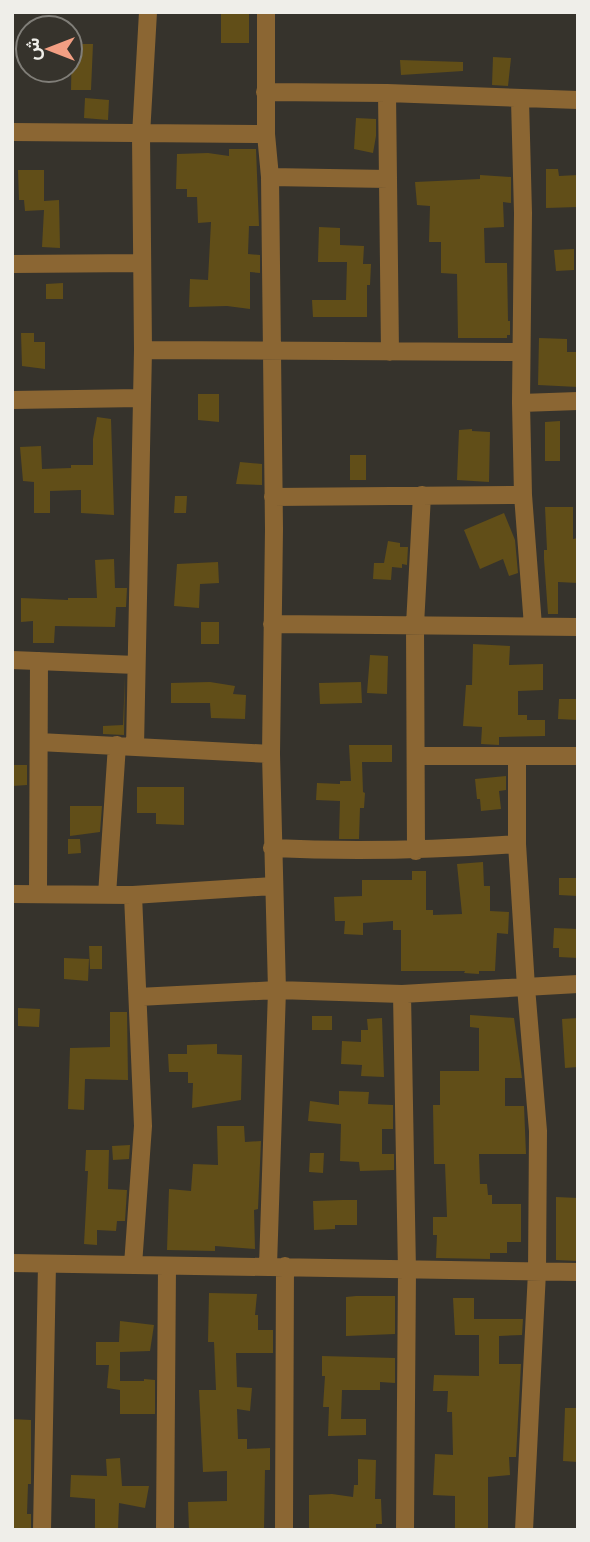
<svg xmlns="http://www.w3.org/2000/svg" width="590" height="1542" font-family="Commissioner,Vazirmatn,sans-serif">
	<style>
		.building { fill: #614e18 }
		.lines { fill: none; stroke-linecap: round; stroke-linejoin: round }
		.street { stroke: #8b6633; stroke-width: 18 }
	</style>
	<rect width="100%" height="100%" fill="#36332c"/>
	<path class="building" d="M221,12H249V43H221Z
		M72,44H93L91,90H71Z
		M493,57L511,58L508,86L492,85Z
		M400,60L463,62V71L401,75Z
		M85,98L109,100L108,120L84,118Z
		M356,118L376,119V136L373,153L354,149Z
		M229,149H256L259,226H249L248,254L260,255V273L250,272V309L227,306L189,307L190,279L208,280L211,222L198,223L197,197H187V189H176L177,154L208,153L229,156Z
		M546,169H558L559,176L578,175V207L546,208Z
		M18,170H44V201L59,200L60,248L42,247L44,210L25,211L24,200H19Z
		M480,175L511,177V203L503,202L504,227L484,228L485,263H507L508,321H510V335H507V338H458L457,274L441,273V242H429L430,206L417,205L415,182L480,179Z
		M319,227L340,228V245L364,246L363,264H371L370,285H367V317H313L312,300H346L347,262H318Z
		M574,249V270L556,271L554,250Z
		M63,283V299H46V284Z
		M21,333H34V342H45V369L22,366Z
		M539,338L567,339V352H578V387L538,385Z
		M198,394H219V422L198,420Z
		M97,417L111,419L114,515L81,513V490L50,491V513H34V482L23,481L20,447L41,446L42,469L71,468V465H93V439Z
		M560,421V461H545V422Z
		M472,429V431L490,432L489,482L457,480L459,430Z
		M350,455H366V480H350Z
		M240,462L262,464V485L236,484Z
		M175,496H187L186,513H174Z
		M545,507H573V539L578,538V583L558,582V614H548L544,559V550H547Z
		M504,513L515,540L518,573L509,576L503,559L480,569L464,530Z
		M388,541L400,543V547H408L407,565L402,564V568L392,567L391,580L373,579L374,563H384Z
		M114,559L115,588H127L126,607H116L115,627L55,626L54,643H33V621L21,622V598L68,600V598H97L95,560Z
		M218,562L219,583L200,584L199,608L174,606L177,564Z
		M201,622H219V644H201Z
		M473,644L510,646L509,665L543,664V690L518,691V715H527V720H545V736L499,737V745L481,744L482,727L463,726L466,685H472Z
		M370,655L388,656L387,694L367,693Z
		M125,676L124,735L103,734V726L123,725Z
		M210,682L235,686L233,694L246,695L245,719L211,718L210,703H171V683Z
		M361,682L362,703L320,704L319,683Z
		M559,699H578V720L558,719Z
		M349,745H392V762H362L363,792L365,793L364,808H360L359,839H339L340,801L316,800L317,783L340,784V781H351Z
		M12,765H27V785L12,786Z
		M506,776V790L499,791L501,809L481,811L480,799H477L475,779Z
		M137,787H184V825L156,824V813H137Z
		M70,806H102L100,832L70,836Z
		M68,839H80L81,853L68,854Z
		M483,862L484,886H490V911L509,912L508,934L497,933L495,971H479V974L464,973L465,971H401V930H393V921L363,923V935L344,934L345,921H335L334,897L362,896V880H412V871H426V910H433V915L462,914L457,864Z
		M559,878H578V896L559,895Z
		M554,928L578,929V958L559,957V948H553Z
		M89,946H102V969H90Z
		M64,958L89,959L88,981L64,979Z
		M18,1008L40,1009L39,1027L18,1026Z
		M110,1012H127L128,1080L85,1079L84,1110L68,1109L70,1048L110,1047Z
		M470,1015L514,1018L522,1078H505V1106H524L526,1154H479L480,1184H487L488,1195H492V1204H521V1242H507V1253H490V1259L436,1258L437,1235H433V1217H447L445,1164H434L433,1105H440V1071H479V1028L470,1027Z
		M312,1016H332V1030H312Z
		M382,1018L384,1077L361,1076L362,1065L341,1064L342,1041L361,1042V1030H368L367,1019Z
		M578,1018V1067L565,1068L562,1019Z
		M217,1044V1054L242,1055L241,1100L192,1108L193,1083H188V1072H169L168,1054H187V1045Z
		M339,1091L369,1092L368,1104L393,1105V1129H382V1154H394V1170L360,1171L359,1162L340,1161L341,1124L308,1121L310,1101L339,1105Z
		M217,1126H244L245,1142L261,1141L258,1209L254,1210L255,1249L215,1246V1251L167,1250L169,1189L191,1191L193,1164L218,1165Z
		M130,1145L129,1159L113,1160L112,1146Z
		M86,1150H109L108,1189L127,1190L125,1221H117L116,1231L97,1230V1245L84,1244L88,1171H85Z
		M310,1153H324L323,1173L309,1172Z
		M556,1197L578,1198V1261L556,1260Z
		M342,1200H357V1225H335V1229L314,1230L313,1201Z
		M209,1293L257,1294L255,1315H258V1330H273V1353H236L237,1387L252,1388L250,1411L237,1409L238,1439H247V1449L270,1448V1470H265L264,1530H189L188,1502L227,1501V1471L203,1472L199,1390H216L214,1342H208Z
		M356,1296H395V1334L346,1336V1297Z
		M453,1298H474V1319H523L522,1335L499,1336V1364H521L516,1457H509L510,1475L488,1477V1530H455V1496L433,1495L435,1454L453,1455L452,1412H447L448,1391H433L434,1375L479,1376V1335H455Z
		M120,1321L154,1325L150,1351L120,1352V1390L107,1388L109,1365H96V1342H119Z
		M322,1356L395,1358V1383L380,1382V1390H342L341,1419H366V1435L328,1436L329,1407H323L325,1376H322Z
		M144,1379L155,1380V1414H120V1381H144Z
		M565,1408H578V1462L563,1461Z
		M12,1419L31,1420V1484H28L27,1514H31V1530H12Z
		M120,1458L122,1486H149L145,1508L119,1503L118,1530H95V1499L70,1497L71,1475L107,1476L106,1459Z
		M358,1459L376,1460L375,1499H381L382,1524H376V1530H309V1495L332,1494L353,1497L354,1485H358Z"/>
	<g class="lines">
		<path class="street" d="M266,12V134L270,177L274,529L271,754L277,990L268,1266
			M265,92L387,93L578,100
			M387,93L390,352
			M520,100L523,213L521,403L523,495L533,626
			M12,132L266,134
			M270,177L388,179
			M12,264L142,263
			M143,350L521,352
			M12,400L140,398
			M521,403L578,401
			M273,497L523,495
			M272,624L578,627
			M12,660L136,665
			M39,742L271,754
			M135,747L143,350L141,135L148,12
			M417,756H578
			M517,757V844L526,987L538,1131L537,1272L524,1530
			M272,848C356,852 434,850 517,844
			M416,851L415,625L422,495
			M38,893L39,661
			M12,894L133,895L273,886
			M107,895L117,745
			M133,895L143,1126L133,1265
			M402,994L407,1271L405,1530
			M138,997L277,990L402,994L578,984
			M12,1263L578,1272
			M42,1530L47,1264
			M165,1530L167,1267
			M284,1530L285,1266"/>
	</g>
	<rect width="590" height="1542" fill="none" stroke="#efeee9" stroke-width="28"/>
	<g transform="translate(49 49) rotate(270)"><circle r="33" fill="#36332c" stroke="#807e78" stroke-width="2"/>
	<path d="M0-5L12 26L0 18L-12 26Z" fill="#f39f83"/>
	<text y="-10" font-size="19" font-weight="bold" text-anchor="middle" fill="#efeee9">ش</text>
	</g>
</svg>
